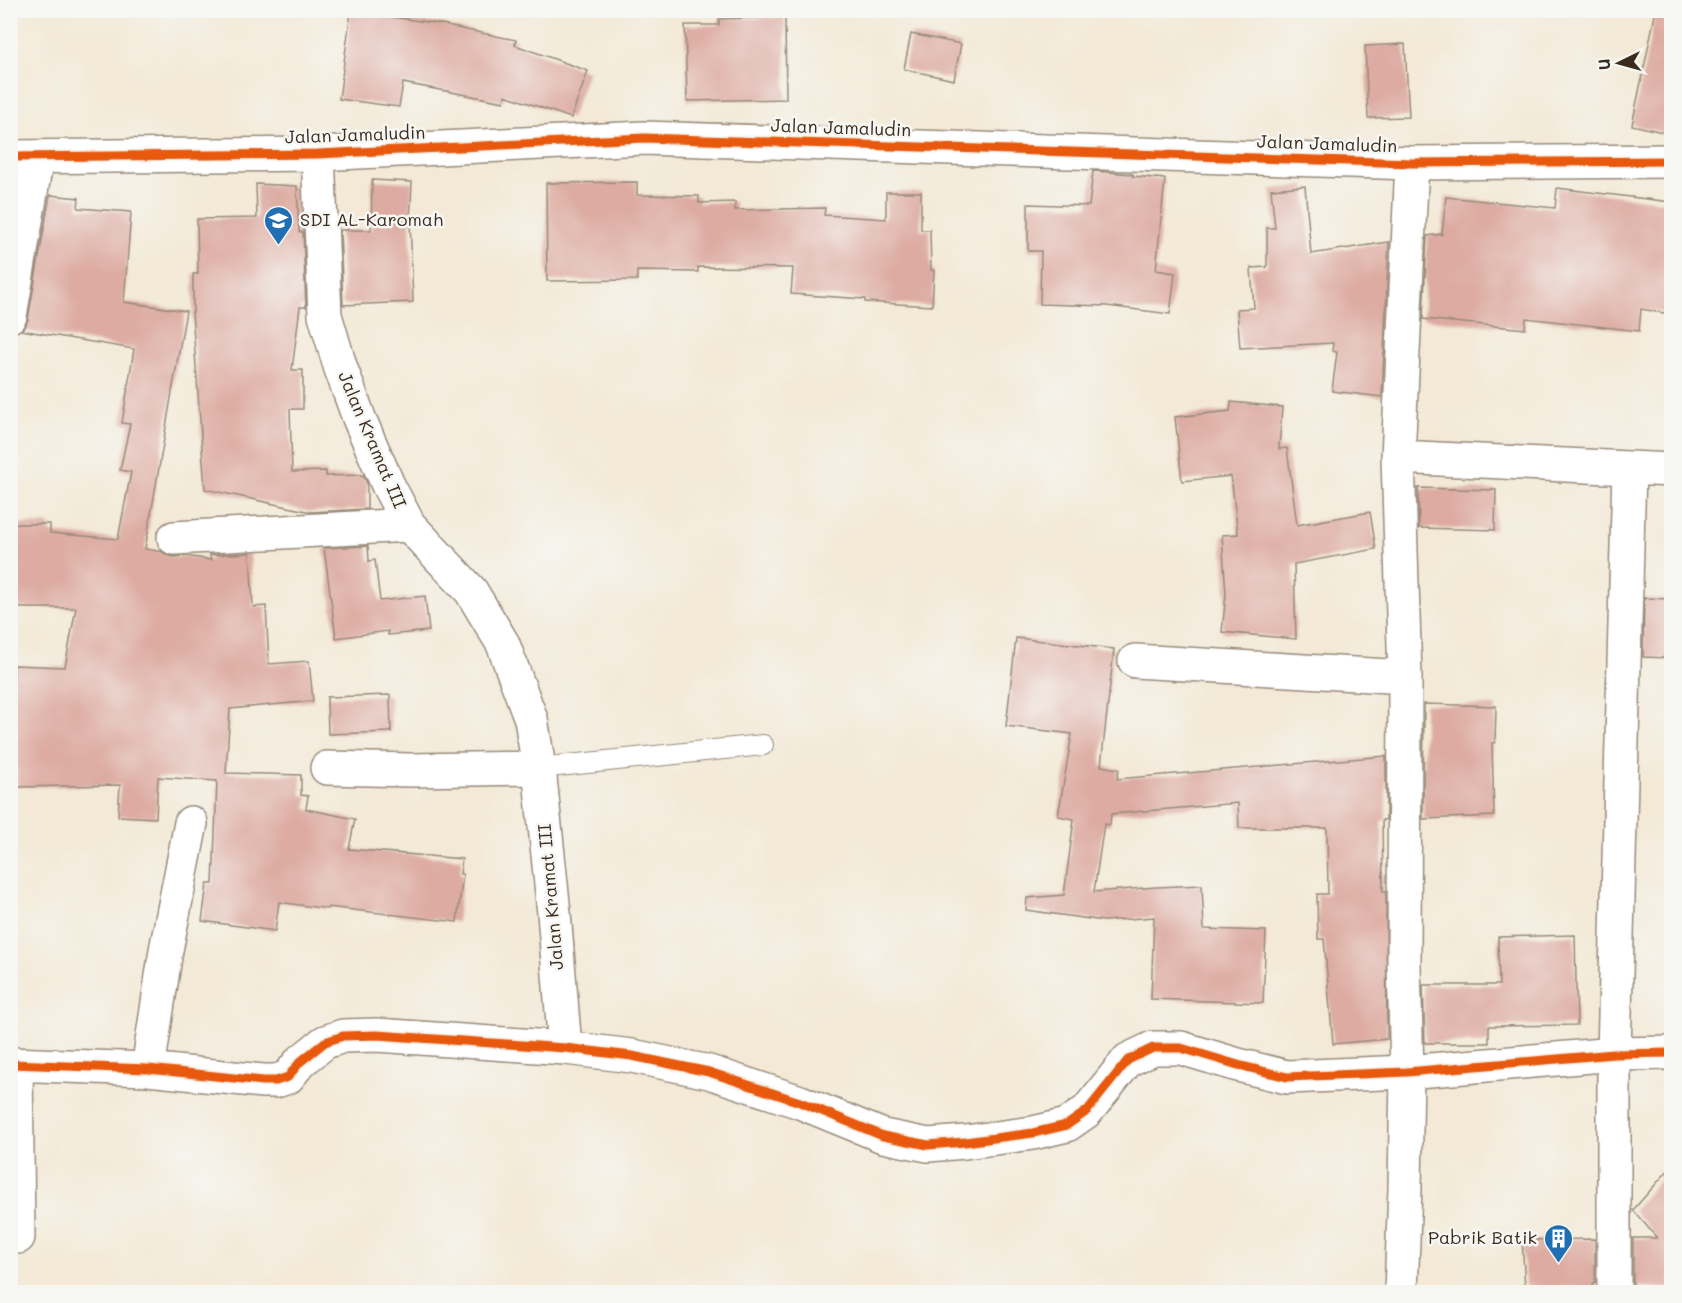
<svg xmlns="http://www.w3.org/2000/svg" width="1682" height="1303" font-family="Mali,sans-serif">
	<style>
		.building { fill: #ddaba1 }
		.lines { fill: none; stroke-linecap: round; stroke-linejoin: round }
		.service-casing { stroke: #978a7a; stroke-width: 22 }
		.minor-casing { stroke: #978a7a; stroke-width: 36 }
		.tertiary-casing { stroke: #978a7a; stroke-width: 36 }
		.service { stroke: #fff; stroke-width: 20 }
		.minor { stroke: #fff; stroke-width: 33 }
		.tertiary { stroke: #fff; stroke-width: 33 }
		.cycleway-casing { stroke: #f6f6f2; stroke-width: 13 }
		.cycleway { stroke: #e8590c; stroke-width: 9 }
		.labels { text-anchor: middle; stroke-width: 5; stroke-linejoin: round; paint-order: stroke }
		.street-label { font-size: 18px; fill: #3b2a1e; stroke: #f6f6f2 }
		.poi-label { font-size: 18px; fill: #3b2a1e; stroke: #f6f6f2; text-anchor: start }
	</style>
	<rect width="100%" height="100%" fill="#f6f6f2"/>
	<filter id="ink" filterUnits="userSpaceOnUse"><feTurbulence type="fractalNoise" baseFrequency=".0167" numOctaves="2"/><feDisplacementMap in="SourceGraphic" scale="12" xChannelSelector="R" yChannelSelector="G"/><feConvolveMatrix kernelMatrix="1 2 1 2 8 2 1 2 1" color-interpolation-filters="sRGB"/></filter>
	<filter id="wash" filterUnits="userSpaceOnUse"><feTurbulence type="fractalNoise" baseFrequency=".008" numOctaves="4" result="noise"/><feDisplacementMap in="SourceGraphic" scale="24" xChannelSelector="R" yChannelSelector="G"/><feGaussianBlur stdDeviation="1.35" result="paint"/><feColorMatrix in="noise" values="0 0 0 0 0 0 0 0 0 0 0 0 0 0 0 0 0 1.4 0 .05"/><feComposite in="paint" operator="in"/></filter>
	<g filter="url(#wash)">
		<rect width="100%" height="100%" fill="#f3e9d6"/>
		<g id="blocks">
			<path class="building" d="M1656,10H1671V134L1632,125Z
				M351,11L447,25V26L516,40L515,45L588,71L571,118L505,95L504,102L403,83L399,107L339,99Z
				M785,17L786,99L687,101L685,25H719V19Z
				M911,34L961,44L954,80L904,69Z
				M1405,44L1409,117L1368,118L1365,46Z
				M1093,171L1133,174L1132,176L1165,179L1156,270L1175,273L1170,314L1107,306L1040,304L1041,251H1028V204L1089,206Z
				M372,180L412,182L410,219L413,302L343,305L340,230H371Z
				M637,182V195L699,196V203L735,202V210L825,208L824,215L886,219V192H921V230H930L931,270H934L932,306L865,302V299L791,294L793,268L698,267V272L637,271V280L547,281L546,183Z
				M256,184L297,186L299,232H303L306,307H300L292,370H303V409H290L292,472L326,471V476L363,475L367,483V509L311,512L205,489L192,312H193V274H198L197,219L257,218Z
				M1305,186L1311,254L1389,242L1382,397L1332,391L1337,352L1332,351L1333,343L1240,348L1237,309L1254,308L1251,268L1267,267V228H1275L1271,189Z
				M1557,188L1671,202V314L1641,309L1639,331L1526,318L1525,329L1423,319L1427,236L1442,234L1446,197L1555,208Z
				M50,195L79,198L78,208L131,212L124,302L186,311L145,549L163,552L166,555L174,557L186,556L211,560L210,555L250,553L253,607L266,606L269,664L309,661L313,701L230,709L226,773L301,775V795L308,796L306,809L355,819L349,849L462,859L460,874H463L457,922L328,907V909L279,902L275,931L202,921L207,884H213L217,781L158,777L156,818L118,816L120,785L17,787L15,709H13L14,665L65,667L76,608H10V524H50V533L118,539L131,472L120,470L130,424L122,423L134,349L21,330L25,327L28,319Z
				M1231,402L1282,407L1279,449L1287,448L1297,525L1370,512L1376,549L1294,564L1296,639L1222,632L1226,594L1222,535L1238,534L1231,476L1182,481L1175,417L1230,411Z
				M1418,488L1496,490L1495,530L1419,528Z
				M368,546L369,561L375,560L380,601L425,596L429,631L388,635V631L336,638L324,548Z
				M1644,598L1671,599V658L1643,657Z
				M1016,638L1114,649L1101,766L1119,769L1117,779L1386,756V820H1382L1383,892H1386L1387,1039L1333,1044L1324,939H1318L1317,894H1328L1327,828H1239L1238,803L1111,814L1110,825L1104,824L1094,892L1157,887L1202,885L1204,929L1266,931L1263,1003L1151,999L1154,917L1104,921L1026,910L1027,898L1064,895L1074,819L1058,816L1072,734L1006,726Z
				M390,695L391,732L328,734L327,697Z
				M1424,704L1496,706L1495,743H1492L1494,816L1423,819Z
				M1575,935L1577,1025L1489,1026V1043H1425L1423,985H1499L1498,937Z
				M1671,1167V1289L1633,1286V1238H1657L1633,1210Z
				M1595,1239V1283H1593V1287H1525L1522,1240Z"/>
		</g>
	</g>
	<g filter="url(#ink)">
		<use href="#blocks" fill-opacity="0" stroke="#978a7a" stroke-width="1.5"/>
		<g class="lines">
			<defs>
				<path id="service" d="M539,768L763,745"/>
				<path id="minor" d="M318,154L325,315L340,366L359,418L388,485L409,525L471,591L503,644L531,719L539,768L554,913L565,1048
					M10,316L37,157
					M1398,457L1672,470
					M174,538L409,525
					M1135,661L1405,677
					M327,768L411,770L539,768
					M10,1064L148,1069L263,1081H276L288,1077L300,1062L325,1042L343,1036L377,1035L565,1048L632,1056L709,1072L800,1102L883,1136L928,1145L965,1142L1033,1133L1067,1125L1087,1111L1128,1060L1153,1048H1181L1238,1065L1287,1077L1407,1072L1614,1054L1672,1053
					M16,1064L18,1237
					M148,1069L166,950L191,823
					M1401,1292L1405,1189L1407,1072L1404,965L1405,677L1398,457L1412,163
					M1614,1292V1054L1629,468"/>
				<path id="tertiary" d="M10,157L318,154L644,138L1412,163L1672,161"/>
			</defs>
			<use href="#service" class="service-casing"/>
			<use href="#minor" class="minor-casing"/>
			<use href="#tertiary" class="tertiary-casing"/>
			<use href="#service" class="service"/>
			<use href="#minor" class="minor"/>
			<use href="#tertiary" class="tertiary"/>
			<defs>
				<path id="cycleway" d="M10,157L318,154L644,138L1412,163L1672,161
					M10,1064L148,1069L263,1081H276L288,1077L300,1062L325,1042L343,1036L377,1035L565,1048L632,1056L709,1072L800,1102L883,1136L928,1145L965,1142L1033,1133L1067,1125L1087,1111L1128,1060L1153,1048H1181L1238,1065L1287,1077L1407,1072L1614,1054L1672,1053"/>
			</defs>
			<use href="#cycleway" class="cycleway-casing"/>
			<use href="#cycleway" class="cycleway"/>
		</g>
	</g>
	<defs>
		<symbol id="school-pin" viewBox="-11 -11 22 30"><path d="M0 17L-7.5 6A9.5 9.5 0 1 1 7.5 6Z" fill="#1f6fb2" stroke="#f6f6f2"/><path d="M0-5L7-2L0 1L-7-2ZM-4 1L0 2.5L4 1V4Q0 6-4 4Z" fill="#fff"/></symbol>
		<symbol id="building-pin" viewBox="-11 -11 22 30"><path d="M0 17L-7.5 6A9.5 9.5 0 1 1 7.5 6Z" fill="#1f6fb2" stroke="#f6f6f2"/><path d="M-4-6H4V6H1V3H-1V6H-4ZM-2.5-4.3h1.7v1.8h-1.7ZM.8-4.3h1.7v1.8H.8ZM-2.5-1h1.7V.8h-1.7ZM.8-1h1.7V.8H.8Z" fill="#fff"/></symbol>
	</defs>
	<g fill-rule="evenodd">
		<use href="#school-pin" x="262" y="204" width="33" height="45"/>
		<use href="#building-pin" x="1542" y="1222" width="33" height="45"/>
	</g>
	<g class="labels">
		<g class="street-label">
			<text transform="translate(841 128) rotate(2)" y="6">Jalan Jamaludin</text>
			<text transform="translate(355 135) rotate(-2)" y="6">Jalan Jamaludin</text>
			<text transform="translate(1327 144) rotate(2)" y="6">Jalan Jamaludin</text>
			<text transform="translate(372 440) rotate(67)" y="6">Jalan Kramat III</text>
			<text transform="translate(551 897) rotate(-95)" y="6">Jalan Kramat III</text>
		</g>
		<g class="poi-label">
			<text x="300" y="226">SDI AL-Karomah</text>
			<text x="1537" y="1244" text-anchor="end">Pabrik Batik</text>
		</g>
	</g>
	<rect width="1682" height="1303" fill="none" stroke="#f6f6f2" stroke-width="36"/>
	<g transform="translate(1619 63) rotate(265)" stroke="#f6f6f2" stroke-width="4.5" paint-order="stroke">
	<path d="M0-4.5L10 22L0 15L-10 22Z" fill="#3b2a1e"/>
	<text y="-9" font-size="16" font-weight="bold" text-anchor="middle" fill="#3b2a1e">U</text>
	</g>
</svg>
